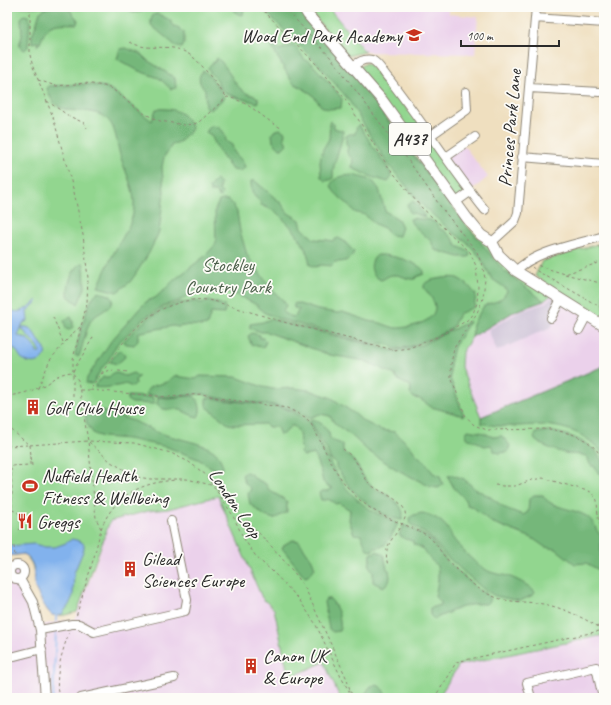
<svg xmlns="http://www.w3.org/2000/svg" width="611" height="705" font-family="Caveat,sans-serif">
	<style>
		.built { fill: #ebd1eb }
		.industrial { fill: #cbbfd5 }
		.green { fill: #92d68f; stroke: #5e805d }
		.forest { fill: #75b77a; stroke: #507152 }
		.water { fill: #82b2ed; stroke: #566e8c }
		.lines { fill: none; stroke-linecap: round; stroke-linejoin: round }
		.stream { stroke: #82b2ed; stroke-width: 2 }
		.minor-casing { stroke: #8d8575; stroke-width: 10 }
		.major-casing { stroke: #8d8575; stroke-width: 12 }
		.path { stroke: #8d8575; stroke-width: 1; stroke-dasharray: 3 3; stroke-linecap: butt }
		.minor { stroke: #fff; stroke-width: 8 }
		.major { stroke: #fff; stroke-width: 10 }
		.labels { text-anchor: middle; stroke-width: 3.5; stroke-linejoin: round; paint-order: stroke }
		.shield { fill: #fdfcf7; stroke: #6a6a68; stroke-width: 1 }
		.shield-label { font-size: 18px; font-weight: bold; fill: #2b2b2b }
		.poi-label { font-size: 19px; fill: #2b2b2b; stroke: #fdfcf7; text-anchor: start }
		.street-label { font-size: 19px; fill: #2b2b2b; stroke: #fdfcf7 }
		.park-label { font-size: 19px; fill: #4a5e49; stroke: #fdfcf7 }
	</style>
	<rect width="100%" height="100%" fill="#fdfcf7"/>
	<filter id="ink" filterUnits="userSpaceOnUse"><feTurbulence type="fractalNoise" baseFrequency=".025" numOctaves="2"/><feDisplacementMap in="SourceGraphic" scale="8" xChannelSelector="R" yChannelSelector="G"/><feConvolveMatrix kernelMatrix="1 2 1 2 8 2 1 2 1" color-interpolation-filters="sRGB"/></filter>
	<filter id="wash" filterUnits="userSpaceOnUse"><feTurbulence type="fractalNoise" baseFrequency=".012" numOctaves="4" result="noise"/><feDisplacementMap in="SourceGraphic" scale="16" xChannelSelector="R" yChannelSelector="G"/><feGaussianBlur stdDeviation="0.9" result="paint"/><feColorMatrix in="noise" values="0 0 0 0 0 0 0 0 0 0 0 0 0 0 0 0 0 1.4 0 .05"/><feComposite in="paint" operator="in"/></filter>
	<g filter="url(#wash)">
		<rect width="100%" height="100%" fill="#efdfbf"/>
		<path class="built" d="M328,7H449V14L478,17L475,54L365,52Z
			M461,142L488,177L470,192L443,155Z
			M552,294L604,326V366L481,417L461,367L462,352L472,337L515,311L544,301Z
			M218,496L262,598L274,609L289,678L325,662L340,698H7V566L16,562L20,563L23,566L25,570L24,577L20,581L40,625L75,619L92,574L110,521L148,511L168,509Z
			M604,635V698H438L459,665Z"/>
		<path class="industrial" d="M552,297L564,304L551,327L497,351L488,330L517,313L545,303Z"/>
		<path class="green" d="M7,7H303L349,66L469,228L508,264L552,294L544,301L515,311L472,337L462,352L461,367L481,417L604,366V635L459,665L438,698H340L324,662L289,678L274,609L262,598L218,496L168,509L148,511L110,521L77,612C68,614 57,619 49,612C45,605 39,597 36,589C30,574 39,568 24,554L7,556Z
			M307,7H328L365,52L347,56Z
			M366,63L369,64L430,136L470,192L456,202L358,68Z
			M604,242V319L535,276L542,261Z"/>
		<path class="forest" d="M48,7H67L78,20L77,24C67,24 51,21 45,32C42,37 42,41 37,46L38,42L32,43V35L37,22L40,12Z
			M125,7H144L142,11L133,13Z
			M232,7H244L243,15C237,15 235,12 232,7Z
			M261,7H303L349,66L400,138L469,228L503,270L544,301L515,311L472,337C473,333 472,328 473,325C473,323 483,307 484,306C495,300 500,304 507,291L504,287L492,279L480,257L466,241L452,232L422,205L388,164L348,99L319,65Z
			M158,14L170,20L174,26L184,32V44L182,48L177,47L151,25V20L153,15Z
			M24,15L28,16L30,21L28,47L25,50L21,48L19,45L22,36L21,19L22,17Z
			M274,44L279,50L294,45L299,51L304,59L313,65L332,86L342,99L341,108L328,109L321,106L312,94L292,82L271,46Z
			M126,48L141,54L147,60L175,78L176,88L171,89L159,78L139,71L117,59L120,49Z
			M217,58C228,66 231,81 242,90C247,95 253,94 258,98V103C246,99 217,96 218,81C214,76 209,74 208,68L212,63L215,62Z
			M203,71C209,73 221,91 224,98L211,110L206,108L205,90C200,85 196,77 203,71Z
			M86,84L106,87L113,91L152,121L156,109C175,108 184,111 192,128L190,132L185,135L181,141L172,145L164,157L162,167L164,192L159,232L149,253L135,275L130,282L117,292L98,287C104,274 109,261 116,249C125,232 135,221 134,201C133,184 123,168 119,151C116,138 115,121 101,115C79,105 56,121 47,88L49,86Z
			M330,121L334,124V128L343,131C342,147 332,162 333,178L330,180L325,181L321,177L320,161L323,149L329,139Z
			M359,125L390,172L391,178L388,182L372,177L352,168L353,160C349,154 345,155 348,147L346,143V136L350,134H355L357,126Z
			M212,126C222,127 225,132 226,141L232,145L234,152L243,162L245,167L240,171L232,170L218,150L211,135L206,132L209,128Z
			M280,129L285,132L284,138L287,144L282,149H280L273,142L272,134L274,131Z
			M353,175L372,180L379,189L385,211L398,219L402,227L399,236L390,235L386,229L375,224L365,215L354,212C352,203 317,187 338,178C343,175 347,176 353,175Z
			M216,180L220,183L219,190L222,193L221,197L218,196L216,192H210L209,187Z
			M251,181H255L281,203L288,213L300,220L302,228L314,239L328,240L332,241L338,238L344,241L354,252C350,261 344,262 335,262L331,266L321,265L315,267L310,265C308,248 296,231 284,220C281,218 280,215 277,213C273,210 266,207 261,205L260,201C252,196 251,190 251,181Z
			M223,200H228L232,203L237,212L240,231L247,255L273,291L283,300L286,305L283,312L290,316L295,317L299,309L294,308V304L296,303L318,310L338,313L343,312L372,322C380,321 388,327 396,328C408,328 436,323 435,306C434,300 428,293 424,288C424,285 424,284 427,282C431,279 452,276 457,278C466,282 471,288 476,295L474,307L459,314L452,328L439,335L409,347L394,349C388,342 380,344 372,344L279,319L263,312L257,305L233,293L209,288L201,289L193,292L181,300L164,306L144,318L117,344L108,361L102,368L93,383L91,384L86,383L87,378L111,341L141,307L147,301L155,298L165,289L174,280L205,256L216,244L215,210L219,201Z
			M412,201L416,203L425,217C419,216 416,213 410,213L407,204Z
			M413,218L430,220L436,223L440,229L445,231L453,239L457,246L470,252L469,257H459L435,250L431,241L412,224L410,219Z
			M377,255C388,254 417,261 424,271V274L416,277L415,279C406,280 401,274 393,275C388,275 385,279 381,280C370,275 368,263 377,255Z
			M81,263H83L84,265L85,288L78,304L68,296C68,281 70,274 81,263Z
			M98,292L110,295L113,300L112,304C107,310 95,315 92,319C86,327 83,346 79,356H76L75,355C78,342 87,298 98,292Z
			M197,301L200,303L210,301L224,305L225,309L224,314L211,313L207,325L202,326L189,325L178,327L173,326L141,332L138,333V341L134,345L127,344L123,342C141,323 153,312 178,303C185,302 190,303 197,301Z
			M71,317L73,321V327L69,330L66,329L64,321L68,318Z
			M270,319L394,351L421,345L470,321L454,347L450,364V378L464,416L431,407L420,399L414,398L410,394L411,389L410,385C404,384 400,381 396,378L395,375L365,361L330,355L267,332H261L250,328V324L263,322Z
			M252,333L260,335V338H263L266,341L264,346L260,347L251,344L248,336Z
			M119,350L124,353L125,357L117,364L110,362Z
			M604,366V455C586,433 565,425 536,425C517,426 500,428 481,423V417Z
			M114,372L125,376L133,373L139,377L135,380L136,384L133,387L125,384C120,386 101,389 95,387V385L98,381L101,380L103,377H109Z
			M174,376L196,379L200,376L236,377L263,387L273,389L293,388L309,390L332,398L355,414L363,421L381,430L395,432L410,446L416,454L427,464L433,473L440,476L443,485L438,488L431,487L396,469L368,451L352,436L335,424L330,416L320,414L309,418L296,411L278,406L218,398L202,394L168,397L147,395L146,393C149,381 165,388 174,376Z
			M128,396L149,397L153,398L155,403L152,404L132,403L127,400Z
			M188,396H194C200,401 202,411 198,417C190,416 184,410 176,409C172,409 167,410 163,409L157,404L158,397L168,398Z
			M208,398C215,398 223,401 230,401C257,404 289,403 310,423C330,460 337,490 376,513C382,516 389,519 396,522L397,525C392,535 387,549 374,548L372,551L368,550C365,547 362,536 361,535C359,534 356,535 354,534L349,520L350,510L339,503L336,504L328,499L326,500H321L319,493L321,491H328L333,488L327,486L323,482L321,473L314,454L304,456L300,453L302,449C297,440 303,435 294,426H291L285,433L280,435L277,427H268L265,424L234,425L228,424L206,406V399Z
			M87,406C104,413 123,416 140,424C148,427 154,432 163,434C177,439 205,443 215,452C219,456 223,463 223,469H214L198,459L167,447L128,439L103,437L96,435L93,433L87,424L84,408Z
			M311,419C318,419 326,427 329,433C330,436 329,438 331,439C334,442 339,442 343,445V452L355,462L367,482L378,491L389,496L400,506L403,513L402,520C380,518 353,494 342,476C339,471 335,469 336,463L330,459L327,450L310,421Z
			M468,430L484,433L493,437L502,436L508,443L510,445L508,452L499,453L494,451L493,447L490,445L485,446C481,445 478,442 475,441C469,438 467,441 466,433Z
			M548,431C570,434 604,445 604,473L602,474L598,473L594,466H591L586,456C580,454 576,455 570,454C561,453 541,446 535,440L534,437L536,433Z
			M246,472L251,474L254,478L266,484L269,490L287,501V512L274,519L265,516L250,504L248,494L251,489L245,483L242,475Z
			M449,475H453L464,479L475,489L489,496L505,508L523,515L528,512L529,499L534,495H543C549,509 577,508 589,518C594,522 596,531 601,536V566L599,569H597L586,563L575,564L556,549L545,547L532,538L491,522L473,507L467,505L464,498L454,488L448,477Z
			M422,513C432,515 442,520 448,529C450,531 451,534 452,537C461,549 472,561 485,569C491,574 501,574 508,576C516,579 529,585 535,592L533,595L520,601L495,596L482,588L446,556L429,536L410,524L409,518L414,515Z
			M404,525L429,538L447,561L480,591L487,594L490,600L486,604C467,602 451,612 434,619L430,615V608L441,605V602L435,597L438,581V571L437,566L430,559L422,548L413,544V541L405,539L399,535Z
			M293,540L299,541L312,560L315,568L308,576L305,577L282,548L285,544Z
			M377,551L384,555L387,569L389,570L390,577L389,582L383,587L373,582V571L369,566L371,554Z
			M326,599H330C337,605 343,622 339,631L333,632L329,629L324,602Z
			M376,685C382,686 385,692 386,698H362L371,686Z"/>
		<path class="water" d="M37,300L38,301L27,311L28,321L23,323L18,336L27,338C30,344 36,346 37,353H40L39,348L22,329V327C30,326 32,330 36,336C39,341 43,345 45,349C48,362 32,366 24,360C21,359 20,356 18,353C15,348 10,347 8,342C5,334 7,322 7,314L12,311C22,314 30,306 37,300Z
			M72,539L80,541L84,544V549L74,573L73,596L69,605L62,614L58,616C57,616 53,615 52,615C47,612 37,593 35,588C31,572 39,567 24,554L7,556V546L34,544L45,547H55L66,543Z"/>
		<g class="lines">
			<path class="stream" d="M56,616V622
				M53,698L56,631"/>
		</g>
	</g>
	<g filter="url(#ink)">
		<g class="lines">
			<defs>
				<path id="minor" d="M535,18L604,23
					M353,66C358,62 365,58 372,60C379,63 384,74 389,79C422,121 451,168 485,210
					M529,88L600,92
					M430,136L467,110L466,92
					M446,157L475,137
					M522,157L604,164
					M456,202L470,192
					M492,242L515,221L518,213L536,7
					M516,271C534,251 578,244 604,236
					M551,318L561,299
					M579,330L587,315
					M10 572a7 7 0 1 1 14 0a7 7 0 1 1-14 0Z
					M20,579L33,602L40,630L45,698
					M40,630L72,624H79L94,632L185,611L187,600L171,521
					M7,658L42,649
					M81,698L174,678
					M531,698L527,683L596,667L603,698"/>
				<path id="major" d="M303,7L308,15L382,100L467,218L481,235L492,242L499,255L516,271L604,326"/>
			</defs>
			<use href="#minor" class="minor-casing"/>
			<use href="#major" class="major-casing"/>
			<path class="path" d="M30,7V55L33,67L53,117L74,192L83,235L88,278L87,303L73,359V398
				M284,7L332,59L408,160L443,210L477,252L483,268L485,279L483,298L477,313L454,348L451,364V377L465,415L474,425L487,430L550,429L572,434L587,441L596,449L604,461
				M130,42C144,50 158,46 173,48C199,52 210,80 227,97
				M38,80L56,86L85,83L104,86L112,89L145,114L160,121L184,125L194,124L199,122L227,97C251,102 260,117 281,128
				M47,101L69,116L84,123L87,128
				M599,246L604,259
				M539,265V266L565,274L604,261
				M532,267L537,271L604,309
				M565,274L604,284
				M53,317L63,342
				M73,371L94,336
				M101,374L110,370L128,372
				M38,388L50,360L72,334L80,327
				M80,390H90C114,357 133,317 175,304C189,299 203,298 217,302L287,323L394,350L409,348L437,337L466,321L472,316L477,303L478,287L476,266L470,252L420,206L387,165L346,100L317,65L260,7
				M90,390L168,397L202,394L218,398L287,408L305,417L310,422C331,459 339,490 378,513C394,522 412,526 428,536C435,541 439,550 445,557C458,572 476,590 495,597C509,603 527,601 543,604C565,608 585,619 604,630
				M7,396C17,395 29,392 38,388C53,382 53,374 72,372L78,380L88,441L96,518L101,529L94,557L76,617
				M49,402L50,412
				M7,426L29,445L88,441L134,443L171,453L189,462L206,475L232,514L244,539L257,558L272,571L298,598L315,623L341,677L353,698
				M89,442L111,462L137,477L150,479H187L215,486
				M30,445L32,466
				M7,446L28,445
				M343,449C348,453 354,458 358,465C363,472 364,479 371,485C381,493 409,501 405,518C404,521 402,524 400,527C391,542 383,546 388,566
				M495,485L503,486H515L532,480L543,478L591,492L597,500L598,518L604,537
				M217,489L273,548L297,576L306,590L346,677L352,696
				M101,529C114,495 142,482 177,480
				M19,530C28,522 21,512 12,510V493L11,466L30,465V454L31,453
				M14,546L15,557
				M59,698C54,676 62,653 69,632
				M434,698L450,674L456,662L604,630"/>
			<use href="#minor" class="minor"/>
			<use href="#major" class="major"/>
		</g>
	</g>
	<defs>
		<symbol id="school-bare" viewBox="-9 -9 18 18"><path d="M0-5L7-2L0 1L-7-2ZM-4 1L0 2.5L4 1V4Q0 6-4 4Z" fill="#c8321e" stroke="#fdfcf7" stroke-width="2.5" paint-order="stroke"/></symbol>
		<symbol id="building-bare" viewBox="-9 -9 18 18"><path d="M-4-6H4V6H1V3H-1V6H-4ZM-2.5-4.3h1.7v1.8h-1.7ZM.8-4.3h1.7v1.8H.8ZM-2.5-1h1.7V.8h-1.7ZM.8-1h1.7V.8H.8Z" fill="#c8321e" stroke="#fdfcf7" stroke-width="2.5" paint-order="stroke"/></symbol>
		<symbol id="stadium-bare" viewBox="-9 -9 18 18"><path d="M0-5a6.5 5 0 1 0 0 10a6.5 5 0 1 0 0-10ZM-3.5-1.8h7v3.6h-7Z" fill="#c8321e" stroke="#fdfcf7" stroke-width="2.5" paint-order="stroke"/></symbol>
		<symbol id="restaurant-bare" viewBox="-9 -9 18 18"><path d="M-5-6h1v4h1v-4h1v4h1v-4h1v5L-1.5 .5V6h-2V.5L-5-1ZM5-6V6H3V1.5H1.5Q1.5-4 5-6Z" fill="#c8321e" stroke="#fdfcf7" stroke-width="2.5" paint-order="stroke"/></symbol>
	</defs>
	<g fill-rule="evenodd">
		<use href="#school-bare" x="403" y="24" width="22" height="22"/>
		<use href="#building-bare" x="22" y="396" width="22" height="22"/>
		<use href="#stadium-bare" x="19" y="475" width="22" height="22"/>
		<use href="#restaurant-bare" x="14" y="510" width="22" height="22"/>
		<use href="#building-bare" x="119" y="558" width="22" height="22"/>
		<use href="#building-bare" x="240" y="655" width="22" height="22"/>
	</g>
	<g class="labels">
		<rect class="shield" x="389" y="123" width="42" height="32" rx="3"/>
		<g class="shield-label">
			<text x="410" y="145">A437</text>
		</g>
		<g class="poi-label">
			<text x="402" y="42" text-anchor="end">Wood End Park Academy</text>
			<text x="45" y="414">Golf Club House</text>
			<text x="42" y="482">Nuffield Health<tspan x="42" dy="22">Fitness &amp; Wellbeing</tspan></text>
			<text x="37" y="528">Greggs</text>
			<text x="142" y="565">Gilead<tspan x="142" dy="22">Sciences Europe</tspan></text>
			<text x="263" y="662">Canon UK<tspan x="263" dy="22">&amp; Europe</tspan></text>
		</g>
		<g class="street-label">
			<text transform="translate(509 128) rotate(-85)" y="7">Princes Park Lane</text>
			<text transform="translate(236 503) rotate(56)" y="7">London Loop</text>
		</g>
		<g class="park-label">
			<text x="228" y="271">Stockley<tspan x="228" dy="22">Country Park</tspan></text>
		</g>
	</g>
	<rect width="611" height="705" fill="none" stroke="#fdfcf7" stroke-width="24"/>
	<path d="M461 40v6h98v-6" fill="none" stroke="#2b2b2b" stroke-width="2"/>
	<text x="467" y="40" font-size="12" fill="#2b2b2b" stroke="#fdfcf7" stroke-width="3" paint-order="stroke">100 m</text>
</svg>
